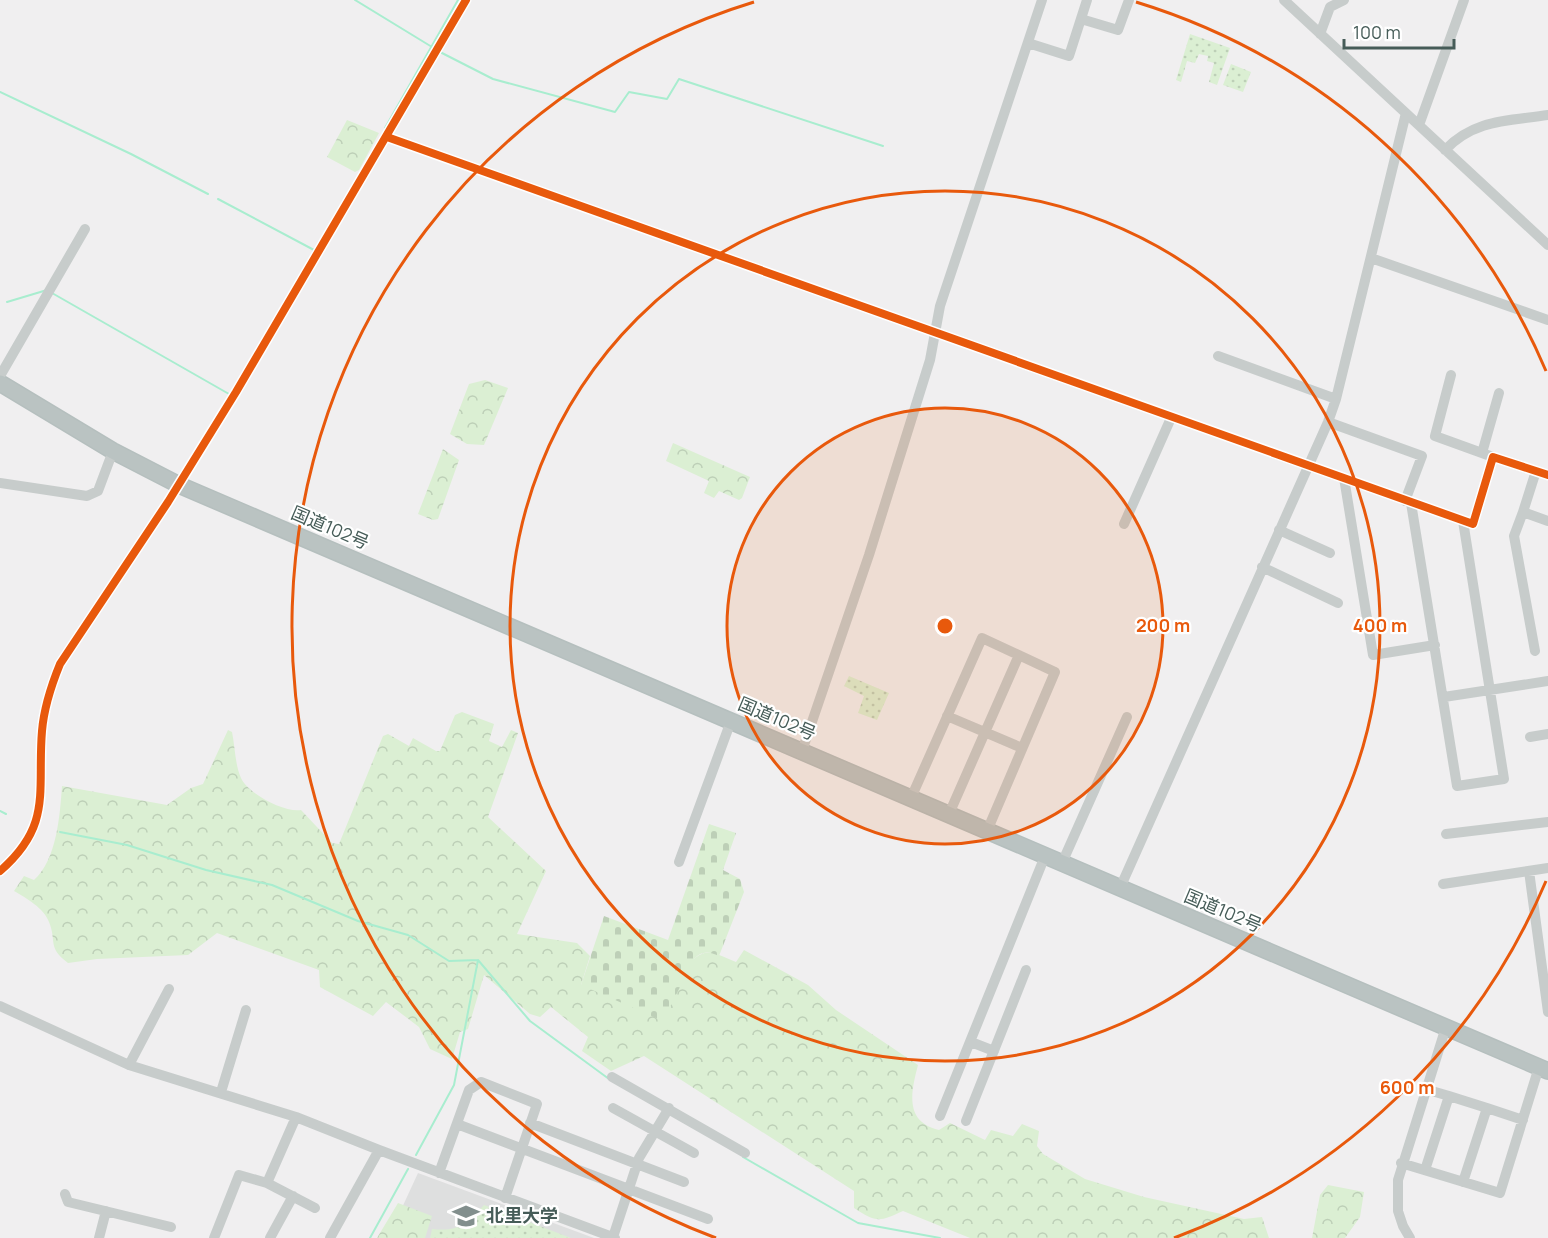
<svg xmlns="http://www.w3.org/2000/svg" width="1548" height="1238" font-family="Manrope,'Noto Sans JP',sans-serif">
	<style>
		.education { fill: #dedfdf }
		.grass { fill: url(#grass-dots) }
		.forest { fill: url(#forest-crowns) }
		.cemetery { fill: url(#cemetery-stones) }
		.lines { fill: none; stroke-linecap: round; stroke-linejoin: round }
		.stream { stroke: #a8edcf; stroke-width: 2 }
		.highway-casing { stroke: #b5bfbe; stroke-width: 18 }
		.minor { stroke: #c7cccb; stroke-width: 10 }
		.highway { stroke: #bac3c2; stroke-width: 15 }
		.cycleway-casing { stroke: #fff; stroke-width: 11 }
		.cycleway { stroke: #e8590c; stroke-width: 8 }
		.ring { fill: none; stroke: #e8590c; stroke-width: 3 }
		.labels { text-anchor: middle; stroke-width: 4.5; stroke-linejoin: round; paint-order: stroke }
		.street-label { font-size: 18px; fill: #465c58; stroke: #fff }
		.poi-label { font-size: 18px; font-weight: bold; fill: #465c58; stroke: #fff; text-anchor: start }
		.centre { fill: #e8590c; stroke: #fff; stroke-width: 3 }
		.ring-label { font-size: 18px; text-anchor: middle; font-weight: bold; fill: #e8590c; stroke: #fff; stroke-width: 4.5; stroke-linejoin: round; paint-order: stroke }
	</style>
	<defs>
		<pattern id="grass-dots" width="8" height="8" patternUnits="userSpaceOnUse" patternTransform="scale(1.5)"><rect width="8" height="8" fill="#dbefd3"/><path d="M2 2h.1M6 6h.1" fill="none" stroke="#bdcfb7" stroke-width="1.8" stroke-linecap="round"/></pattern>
		<pattern id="forest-crowns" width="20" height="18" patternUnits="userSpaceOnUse" patternTransform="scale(1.5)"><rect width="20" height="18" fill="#dbefd3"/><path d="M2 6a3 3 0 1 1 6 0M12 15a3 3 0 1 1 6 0" fill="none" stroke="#bdcfb7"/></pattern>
		<pattern id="cemetery-stones" width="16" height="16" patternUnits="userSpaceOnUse" patternTransform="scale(1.5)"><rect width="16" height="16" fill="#dbefd3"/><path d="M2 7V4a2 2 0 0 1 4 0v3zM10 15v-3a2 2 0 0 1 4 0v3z" fill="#bdcfb7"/></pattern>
	</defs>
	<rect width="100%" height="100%" fill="#f0eff0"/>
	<path class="education" d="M418,1173L594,1238H388Z"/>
	<path class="grass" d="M1190,34L1230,48L1217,85L1209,82L1214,63L1207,61L1208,56L1199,54L1195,63L1187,61L1181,82L1176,80Z
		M1231,64L1251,72L1243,92L1223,85Z
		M849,676L889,693L877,720L858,713L864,696L844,686Z
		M484,1205L571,1238H430L432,1229C459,1232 466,1224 484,1205Z"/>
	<path class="forest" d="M347,120L379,133L359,170L355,172L327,157Z
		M485,380L508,388L484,445L467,444L450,434L469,384Z
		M673,443L750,477L742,498L739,500L719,491L714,498L704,493L709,481L666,461Z
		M443,449L459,460L438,519L433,520L418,514Z
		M462,712L494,724L489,741L502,747L511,730L518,733L488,817L546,871L517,934L577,943L590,956L581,985L694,959C707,946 721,956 736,962L744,950L808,985L836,1010L918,1065C911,1092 904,1122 939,1130L950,1123L985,1140L991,1130L1013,1136L1022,1124L1039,1131L1037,1146L1043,1154L1085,1179L1144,1197L1244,1219L1262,1217L1269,1238H970L903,1211C879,1222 877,1223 854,1208V1191L644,1056L611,1071L582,1051L588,1037L551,1007L540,1017L530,1014L484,975L468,1029L460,1032L452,1059L430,1049L419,1027L386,1002L373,1016L320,987L319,970L217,933L188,955L97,959L68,963C47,947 57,942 49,922C44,908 26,898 14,891L24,876L34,880C57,860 60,814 62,786L167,805L191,788L203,784L228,730L232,732C235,746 235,765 241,778C248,794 286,813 301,810L332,843L339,844L383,736L388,734L409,746L413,738L436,751H440L455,715Z
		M1328,1185L1364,1192L1360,1217L1345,1238H1312L1320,1195Z
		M398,1203L432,1216L425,1238H377Z"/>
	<path class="cemetery" d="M709,824L736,833L723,870L740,879L744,892L719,956C708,951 702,951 694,959L663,1021L581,985L604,916L668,940Z"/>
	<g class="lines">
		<path class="stream" d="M355,0L432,47
			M440,52L493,79L615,112L629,92L667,99L679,79L883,146
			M0,92L131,154L208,194
			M385,128L458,0
			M218,199L314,250
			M52,293L229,394
			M7,302L47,290
			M0,811L6,814
			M60,832L127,845L206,870L272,885L358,921L408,935L449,961L478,960L530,1021L609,1079
			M416,1155L454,1085L478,960
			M743,1157L858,1223L940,1238
			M370,1238L408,1169"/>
		<defs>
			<path id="highway" d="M0,383L113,451L179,485L1548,1071"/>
		</defs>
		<use href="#highway" class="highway-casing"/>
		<path class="minor" d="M1284,0L1548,245
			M1081,19L1118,30L1129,0
			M1320,34L1330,7L1344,0
			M1028,43L1069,56L1087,0
			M1419,125L1464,0
			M387,137L1473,524L1493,457L1548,475
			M1445,150C1474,119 1509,121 1548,115
			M1371,258L1548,320
			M1218,356L1336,399
			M1451,375L1435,436L1493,457
			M0,376L85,229
			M1328,422L1422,456L1405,501
			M1482,453L1499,393
			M1344,478L1373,655L1435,645
			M0,483L87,496L98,491L113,451
			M1411,503L1457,786L1504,779L1463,521
			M1523,512L1536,471
			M1124,524L1171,418
			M1279,530L1330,553
			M1262,567L1338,603
			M1535,651L1514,536L1523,512L1548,521
			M1444,697L1548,681
			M947,716L1022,748
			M1530,737L1548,734
			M802,751L869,555L930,360L940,306L1042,0
			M911,798L982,638L1055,672L987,831
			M949,814L1019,655
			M1446,834L1548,822
			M679,862L731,721
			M1062,863L1127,717
			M0,871C53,825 37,791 42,731C44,707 51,686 60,664L168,502L236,392L466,0
			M1529,871L1548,1012
			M1443,884L1548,868
			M1120,888L1328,422L1336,399L1406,113
			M0,1006L129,1065L296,1117L379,1150L615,1238
			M971,1042L994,1051
			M129,1065L169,989
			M612,1077L745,1153
			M1425,1089L1449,1096
			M221,1092L246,1010
			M613,1108L694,1153
			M940,1116L1045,856
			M966,1121L1026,970
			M530,1123L684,1182
			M457,1124L708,1219
			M1401,1163L1500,1193L1539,1067
			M1425,1170L1449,1096L1487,1108
			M439,1173L469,1090L481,1082L537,1104L505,1198
			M1463,1182L1487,1108L1523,1120
			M267,1183L315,1208
			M65,1194L68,1202L171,1227
			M613,1237L639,1158L669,1108
			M99,1238L106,1211
			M214,1238L239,1175L267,1183L296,1117
			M270,1238L293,1196
			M330,1238L379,1150
			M1410,1238L1403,1226L1398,1211V1180L1446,1027"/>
		<use href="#highway" class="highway"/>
		<defs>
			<path id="cycleway" d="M387,137L1473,524L1493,457L1548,475
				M0,871C53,825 37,791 42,731C44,707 51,686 60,664L168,502L236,392L466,0"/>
		</defs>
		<use href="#cycleway" class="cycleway-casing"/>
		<use href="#cycleway" class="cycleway"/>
	</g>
	<circle cx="945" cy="626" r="218" fill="#e8590c" fill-opacity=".12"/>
	<g class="ring">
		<circle cx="945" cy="626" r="218"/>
		<circle cx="945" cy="626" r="435"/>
		<path d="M1546 881A653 653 0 0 1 1174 1238M716 1238A653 653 0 0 1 754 2M1136 2A653 653 0 0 1 1546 371"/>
	</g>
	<defs>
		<symbol id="university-bare" viewBox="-9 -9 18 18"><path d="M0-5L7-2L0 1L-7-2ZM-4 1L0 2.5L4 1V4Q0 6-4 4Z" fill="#828f8d" stroke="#fff" stroke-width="2.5" paint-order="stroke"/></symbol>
	</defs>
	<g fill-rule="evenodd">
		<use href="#university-bare" x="447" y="1197" width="38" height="38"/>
	</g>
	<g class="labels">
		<g class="street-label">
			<text transform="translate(330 528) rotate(23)" y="6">国道102号</text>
			<text transform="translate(777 719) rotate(23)" y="6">国道102号</text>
			<text transform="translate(1223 911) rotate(23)" y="6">国道102号</text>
		</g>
		<g class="poi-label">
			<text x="486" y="1222">北里大学</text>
		</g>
	</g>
	<circle cx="945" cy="626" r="9" class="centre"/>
	<g class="ring-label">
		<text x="1163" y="632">200 m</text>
		<text x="1380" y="632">400 m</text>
		<text x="1407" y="1094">600 m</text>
	</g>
	<path d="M1344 39v9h110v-9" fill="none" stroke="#465c58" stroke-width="3"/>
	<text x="1353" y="39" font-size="18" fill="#465c58" stroke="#ffffff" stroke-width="4.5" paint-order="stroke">100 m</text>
</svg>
